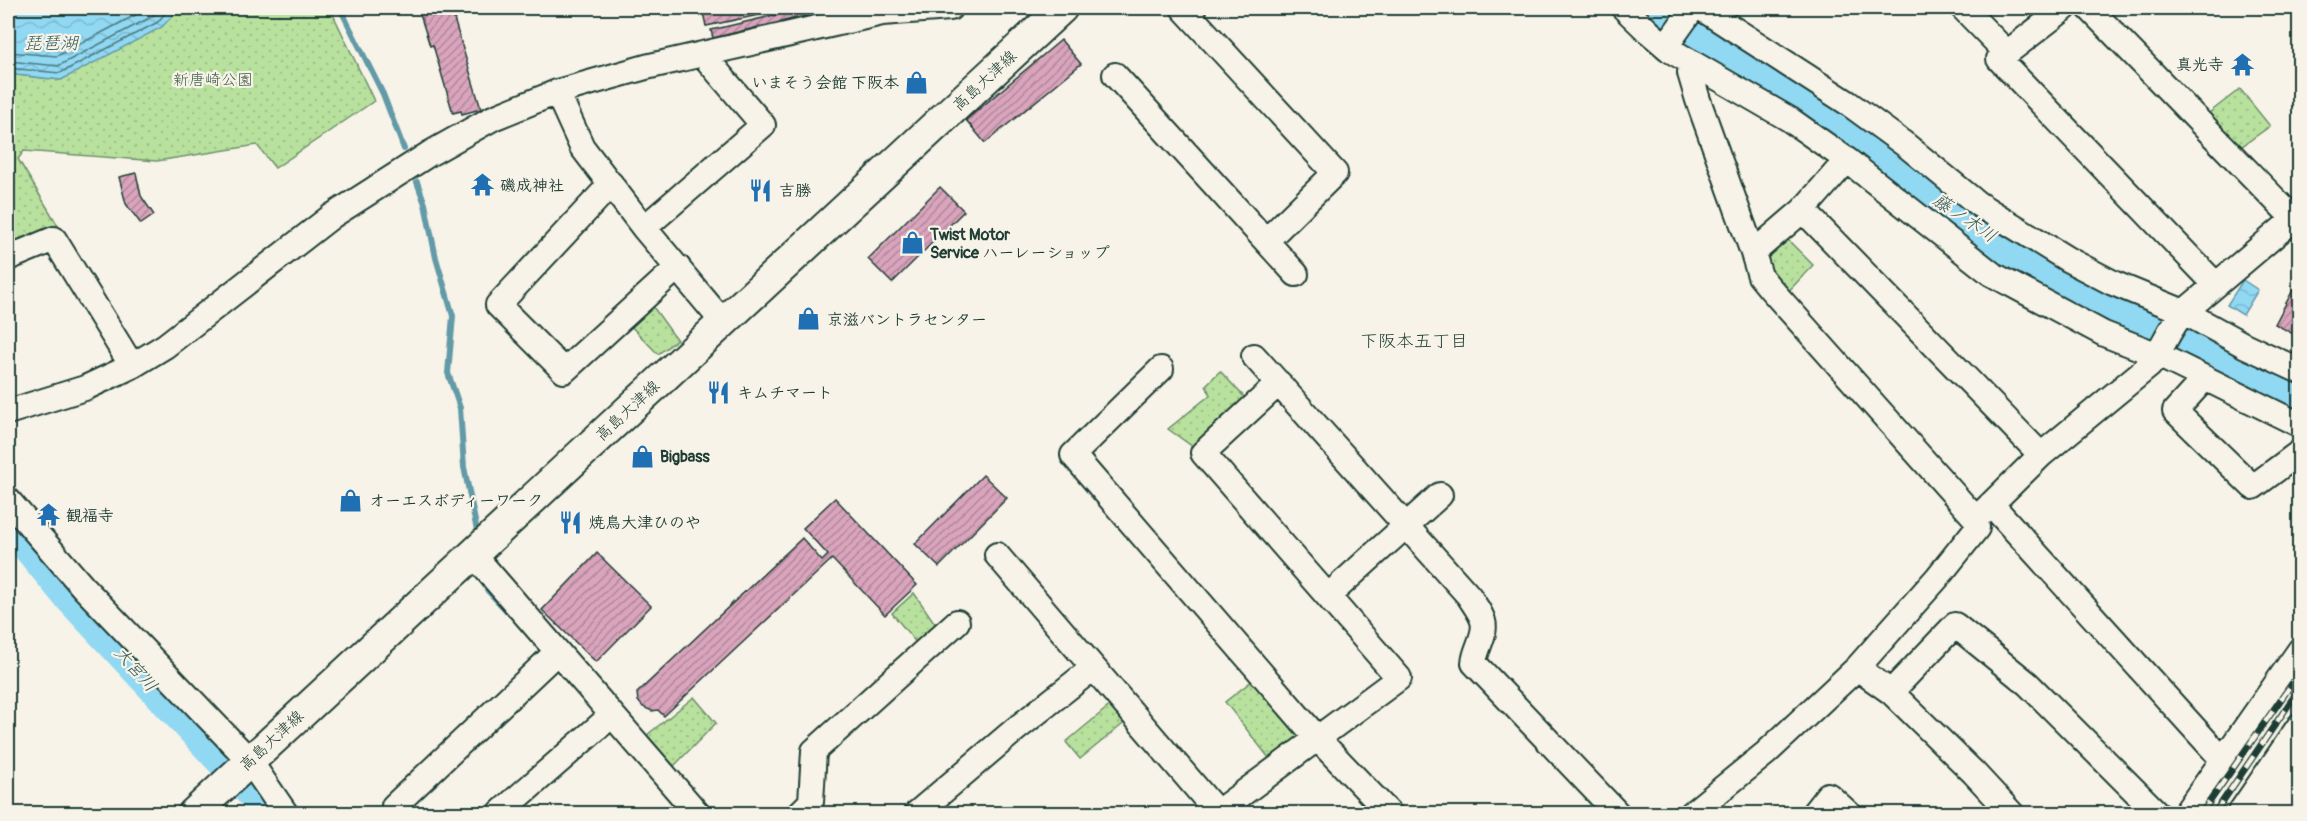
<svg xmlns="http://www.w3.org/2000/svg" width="2307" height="821" font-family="Pangolin,'Klee One',sans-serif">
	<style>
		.green { fill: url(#green-dots); stroke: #6c8f69; stroke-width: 1.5 }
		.water { fill: url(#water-waves); stroke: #639aa7; stroke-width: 1.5 }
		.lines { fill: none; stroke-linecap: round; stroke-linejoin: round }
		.shore { stroke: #4d7b80; stroke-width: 1.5 }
		.stream { stroke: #639aa7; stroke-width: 6 }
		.river { stroke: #91d8f3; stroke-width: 34 }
		.building { fill: url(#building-hatch); stroke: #1f3d34; stroke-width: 1.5 }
		.minor-casing { stroke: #1f3d34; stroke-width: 28 }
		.major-casing { stroke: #1f3d34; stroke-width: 34 }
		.highway-casing { stroke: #1f3d34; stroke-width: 38 }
		.minor { stroke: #f7f3e8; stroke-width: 24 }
		.major { stroke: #f7f3e8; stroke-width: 30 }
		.highway { stroke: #f7f3e8; stroke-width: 33 }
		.rail-casing { stroke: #1f3d34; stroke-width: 7 }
		.rail { stroke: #f7f3e8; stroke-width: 4.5; stroke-dasharray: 14; stroke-linecap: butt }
		.labels { text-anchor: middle; stroke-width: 4.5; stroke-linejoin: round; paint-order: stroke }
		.poi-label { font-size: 16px; font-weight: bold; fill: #1f3d34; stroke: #f7f3e8; text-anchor: start }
		.park-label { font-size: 16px; fill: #3e5e49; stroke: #f7f3e8 }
		.street-label { font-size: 16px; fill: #1f3d34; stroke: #f7f3e8 }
		.water-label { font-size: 18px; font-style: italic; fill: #365c5a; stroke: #f7f3e8 }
		.neighbourhood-label { font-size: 18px; fill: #1f3d34; stroke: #f7f3e8 }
	</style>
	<defs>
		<pattern id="green-dots" width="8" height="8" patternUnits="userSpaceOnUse" patternTransform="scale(1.5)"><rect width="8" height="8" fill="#b9e19e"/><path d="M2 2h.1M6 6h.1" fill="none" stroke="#9fc289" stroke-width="1.8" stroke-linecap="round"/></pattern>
		<pattern id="water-waves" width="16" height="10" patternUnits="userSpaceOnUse" patternTransform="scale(1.5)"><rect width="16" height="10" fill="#91d8f3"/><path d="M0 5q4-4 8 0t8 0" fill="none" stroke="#7dbad1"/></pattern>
		<pattern id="building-hatch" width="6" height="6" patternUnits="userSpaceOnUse" patternTransform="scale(1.5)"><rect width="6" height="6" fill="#d9a4bc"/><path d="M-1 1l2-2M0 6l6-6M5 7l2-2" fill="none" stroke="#af879a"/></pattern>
	</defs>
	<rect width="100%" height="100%" fill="#f7f3e8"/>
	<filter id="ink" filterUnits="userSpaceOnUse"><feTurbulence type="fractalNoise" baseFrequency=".0167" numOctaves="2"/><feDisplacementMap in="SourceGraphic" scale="12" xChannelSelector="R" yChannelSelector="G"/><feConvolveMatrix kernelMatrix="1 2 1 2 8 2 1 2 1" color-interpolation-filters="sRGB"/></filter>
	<g filter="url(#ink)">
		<path class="green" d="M175,8H330L374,101L275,168L257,145L157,161L24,151L18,159L60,229L8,251V74L61,80L174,14Z
			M2240,89L2270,126L2238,149L2205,116Z
			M1782,234L1813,265L1786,294L1758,254Z
			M651,304L677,340L658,354L626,321Z
			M1220,371L1248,401L1196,449L1168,429L1210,395L1206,385Z
			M914,593L936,625L917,644L892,613Z
			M1253,680L1305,736L1269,758L1225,702Z
			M694,697L716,723L674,766L647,735Z
			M1113,703L1128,720L1080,759L1066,742Z"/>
		<path class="water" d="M8,8H175L174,14L162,27L61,80L8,74Z
			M2243,280L2258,290L2243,315L2227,305Z"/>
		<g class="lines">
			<path class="shore" d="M8,52L57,56L149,8
				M8,61L58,66L153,16L161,8
				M8,68L60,73L158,22L169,8"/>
			<path class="stream" d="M340,8L383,94L404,149
				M417,182L425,204L436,258L453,316L448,373L460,408L464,467L476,526
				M483,582L488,591L507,611"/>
			<path class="river" d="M1650,8L1669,27L1754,73L2060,283L2300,396
				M8,521L67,593L257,797L268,814"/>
		</g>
		<path class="building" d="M418,8H455L458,17L454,19L481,109L462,114L461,111L453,113L433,45L430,46Z
			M702,8H792L706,26Z
			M806,8H830V10L713,38L711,30Z
			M1061,40L1081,64L985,143L966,120Z
			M136,173L141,196L154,215L141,224L126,204L119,177Z
			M940,187L964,211L892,283L868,259Z
			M2293,290L2300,293V325L2295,335L2275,324Z
			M983,475L1007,498L939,567L915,544Z
			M835,498L917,585L885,615L832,559L664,716L658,710L652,711L643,707L638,701L637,693L802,538L822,561L828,555L803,528Z
			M597,553L651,606L596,662L542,610Z"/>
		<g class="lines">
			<defs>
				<path id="minor" d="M1183,8L1335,173L1266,241
					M1624,8L1649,32L1670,50L1789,119L1847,160L1992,274L2104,334L2158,355L2300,425
					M1701,8L1848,103L1907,146L1978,204L2067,259L2113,283L2184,312L2244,345L2300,371
					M1963,8L2007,53
					M2065,8L1999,59L2216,285
					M2089,8L2294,219
					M1666,46L1693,8
					M1691,63L1690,73L1698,100L1753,253L1803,210
					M1115,75L1296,274
					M557,92L582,147L644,228L722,321
					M1847,160L1803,210L2041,455
					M611,184L498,305L564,371L678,267
					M644,228L763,125L710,63L706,53
					M8,258L54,239L132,366
					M1254,356L1469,596C1473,603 1481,613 1483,621C1487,634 1475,649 1474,663L1618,814
					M1161,369L1073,455L1317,738L1390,814
					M2205,378L2175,411L2253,487L2300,452
					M8,412L85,388L132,366L165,346L332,216L429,154L493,118L557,92L646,67L882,13L950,8
					M8,500L83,587L249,760L286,814
					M1991,504L2223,760
					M1976,519L2041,455L2149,366C2163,349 2169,327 2184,312L2294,219L2300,217
					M472,553L698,814
					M997,555L1217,812
					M1328,596L1440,495
					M1857,668L1891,692
					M501,812L612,715
					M401,814L394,806L557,652
					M799,814L811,802L814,751L957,622
					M916,814L1016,729L1093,668
					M1215,814L1399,678L1203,453L1279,383
					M1691,814L1766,753L1857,668L1937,578L1977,528L1976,519L1769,287L1760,276L1753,253
					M1813,814L1828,795L1849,814
					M2012,814L1974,773L1891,692L1955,625L2028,684L2158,814
					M2185,814L2300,650
					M2239,814L2300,725"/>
				<path id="major" d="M193,814L1062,8"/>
				<path id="highway" d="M2269,814L2300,769"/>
			</defs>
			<use href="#minor" class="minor-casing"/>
			<use href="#major" class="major-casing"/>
			<use href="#highway" class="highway-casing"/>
			<use href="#minor" class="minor"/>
			<use href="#major" class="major"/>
			<use href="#highway" class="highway"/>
			<defs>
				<path id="rail" d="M2201,814L2300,672
					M2214,814L2300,688"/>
			</defs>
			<use href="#rail" class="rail-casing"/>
			<use href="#rail" class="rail"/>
		</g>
	</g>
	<defs>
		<symbol id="temple-bare" viewBox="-9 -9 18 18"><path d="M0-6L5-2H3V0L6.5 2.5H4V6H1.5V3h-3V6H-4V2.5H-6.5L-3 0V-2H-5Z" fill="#1f6fb2" stroke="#f7f3e8" stroke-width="2.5" paint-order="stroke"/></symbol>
		<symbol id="shop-bare" viewBox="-9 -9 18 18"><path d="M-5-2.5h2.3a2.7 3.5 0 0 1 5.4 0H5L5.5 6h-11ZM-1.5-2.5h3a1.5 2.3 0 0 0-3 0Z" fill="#1f6fb2" stroke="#f7f3e8" stroke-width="2.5" paint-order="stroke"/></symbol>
		<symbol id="restaurant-bare" viewBox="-9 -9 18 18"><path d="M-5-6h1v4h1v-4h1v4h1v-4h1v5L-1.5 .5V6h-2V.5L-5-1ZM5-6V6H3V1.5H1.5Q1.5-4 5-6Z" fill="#1f6fb2" stroke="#f7f3e8" stroke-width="2.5" paint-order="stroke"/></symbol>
	</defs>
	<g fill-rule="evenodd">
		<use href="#temple-bare" x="2226" y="48" width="33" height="33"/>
		<use href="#shop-bare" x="900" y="66" width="33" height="33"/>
		<use href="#temple-bare" x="466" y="168" width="33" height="33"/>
		<use href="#restaurant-bare" x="744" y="174" width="33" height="33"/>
		<use href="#shop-bare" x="896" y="226" width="33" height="33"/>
		<use href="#shop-bare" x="792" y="302" width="33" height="33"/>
		<use href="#restaurant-bare" x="702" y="376" width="33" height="33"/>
		<use href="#shop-bare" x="626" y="440" width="33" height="33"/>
		<use href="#shop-bare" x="334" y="484" width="33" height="33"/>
		<use href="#temple-bare" x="32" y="498" width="33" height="33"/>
		<use href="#restaurant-bare" x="554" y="506" width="33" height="33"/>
	</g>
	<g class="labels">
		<g class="poi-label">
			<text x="2224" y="70" text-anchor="end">真光寺</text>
			<text x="899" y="88" text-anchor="end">いまそう会館 下阪本</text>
			<text x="500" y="191">磯成神社</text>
			<text x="779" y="196">吉勝</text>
			<text x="930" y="240">Twist Motor<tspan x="930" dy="18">Service ハーレーショップ</tspan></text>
			<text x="827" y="325">京滋バントラセンター</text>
			<text x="737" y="398">キムチマート</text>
			<text x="660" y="462">Bigbass</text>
			<text x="369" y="506">オーエスボディーワーク</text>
			<text x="66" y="521">観福寺</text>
			<text x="589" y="528">焼鳥大津ひのや</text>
		</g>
		<g class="park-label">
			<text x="213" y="85">新唐崎公園</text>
		</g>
		<g class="street-label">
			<text transform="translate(984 80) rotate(-43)" y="6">高島大津線</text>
			<text transform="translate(627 410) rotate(-43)" y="6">高島大津線</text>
			<text transform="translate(271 740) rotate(-43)" y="6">高島大津線</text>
		</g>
		<g class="water-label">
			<text x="51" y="49">琵琶湖</text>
			<text transform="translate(1965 218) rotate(34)" y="6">藤ノ木川</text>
			<text transform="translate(136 669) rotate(48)" y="6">大宮川</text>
		</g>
		<g class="neighbourhood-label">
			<text x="1414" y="347">下阪本五丁目</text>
		</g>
	</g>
	<rect width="2307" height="821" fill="none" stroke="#f7f3e8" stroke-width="30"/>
	<rect x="15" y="15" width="2277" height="791" fill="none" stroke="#1f3d34" stroke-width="2" filter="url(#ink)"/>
</svg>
